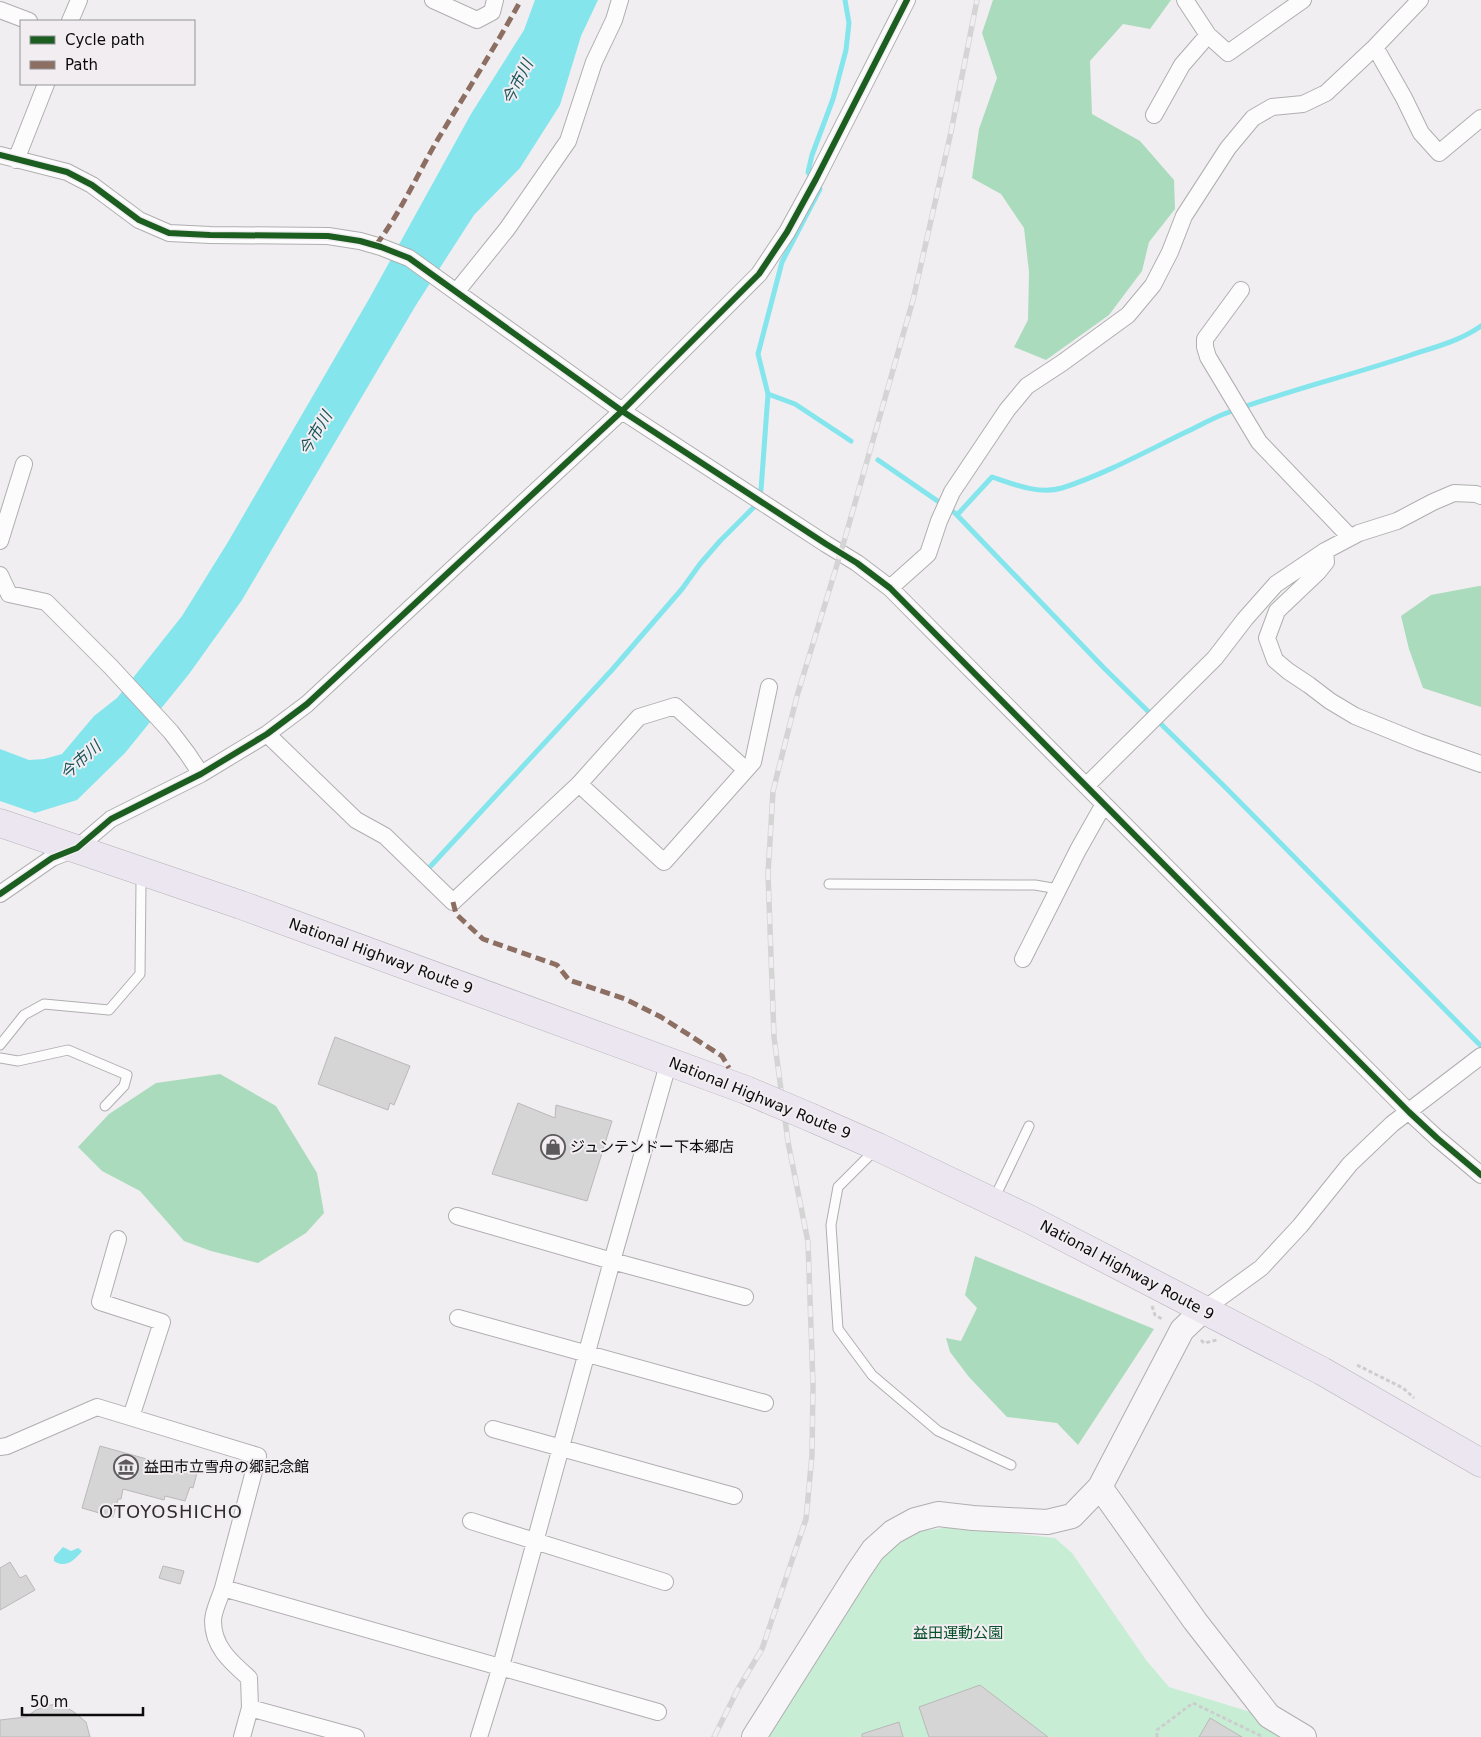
<svg xmlns="http://www.w3.org/2000/svg" width="1481" height="1737" font-family="'DejaVu Sans','Noto Sans JP',sans-serif">
	<style>
		.green { fill: #c7eed5 }
		.forest { fill: #aadbbd }
		.water { fill: #84e5ed }
		.lines { fill: none; stroke-linecap: round; stroke-linejoin: round }
		.stream { stroke: #84e5ed; stroke-width: 5 }
		.building { fill: #d6d5d5; stroke: #bab8b8 }
		.lane-casing { stroke: #b0aeb0; stroke-width: 11 }
		.street-casing { stroke: #b0aeb0; stroke-width: 18 }
		.secondary-casing { stroke: #b0aeb0; stroke-width: 26 }
		.highway-casing { stroke: #b6b0bb; stroke-width: 29 }
		.path { stroke: #cecdce; stroke-width: 3; stroke-dasharray: 4 2.5; stroke-linecap: butt }
		.lane { stroke: #fdfcfd; stroke-width: 9 }
		.street { stroke: #fdfcfd; stroke-width: 16 }
		.secondary { stroke: #f7f5f8; stroke-width: 24 }
		.highway { stroke: #ebe6ef; stroke-width: 28 }
		.rail-casing { stroke: #d5d4d5; stroke-width: 5.5 }
		.rail { stroke: #f1edf1; stroke-width: 4; stroke-dasharray: 11; stroke-linecap: butt }
		.highway-bridge-casing { stroke: #b6b0bb; stroke-width: 29; stroke-linecap: butt }
		.highway-bridge { stroke: #ebe6ef; stroke-width: 28 }
		.quiet { stroke: #8d6e63; stroke-width: 5; stroke-dasharray: 10 5; stroke-linecap: butt }
		.cycleway-casing { stroke: #f1edf1; stroke-width: 9 }
		.cycleway { stroke: #1b5e20; stroke-width: 6 }
		.labels { text-anchor: middle; stroke-width: 4; stroke-linejoin: round; paint-order: stroke }
		.street-label { font-size: 15px; fill: #0c0b0c; stroke: #f1edf1 }
		.poi-label { font-size: 15px; fill: #0c0b0c; stroke: #f1edf1; text-anchor: start }
		.park-label { font-size: 15px; fill: #08502d; stroke: #f1edf1 }
		.water-label { font-size: 16px; font-style: italic; fill: #1a555a; stroke: #f1edf1 }
		.quarter-label { font-size: 18px; letter-spacing: 1px; fill: #302d30; stroke: #f1edf1 }
	</style>
	<rect width="100%" height="100%" fill="#f0eef0"/>
	<path class="green" d="M952,1527L1055,1538L1072,1553L1146,1660L1169,1687L1257,1714L1294,1737H767L878,1563L895,1543L920,1531Z"/>
	<path class="forest" d="M993,0H1171L1150,29L1123,24L1090,61L1092,114L1140,141L1174,180L1175,209L1149,242L1142,271L1109,315L1046,360L1014,347L1028,320L1029,272L1024,228L1001,194L972,178L979,129L997,78L982,33Z
		M1479,586H1481V707L1423,688L1409,649L1401,616L1431,595Z
		M220,1074L276,1106L317,1173L324,1213L306,1233L258,1263L211,1251L184,1241L140,1191L102,1171L78,1147L109,1114L156,1083Z
		M975,1256L1154,1329L1078,1445L1057,1423L1007,1417L969,1377L950,1352L946,1338L961,1341L977,1308L965,1295Z"/>
	<path class="water" d="M535,0H598L581,36L560,105L520,168L474,215L416,305L242,600L189,674L125,753L77,800L35,813L0,801V749L29,760L44,759L62,754L94,716L117,698L182,616L228,542L369,299L471,114L524,30Z
		M63,1547L71,1551L78,1548L82,1551C75,1560 65,1569 54,1561V1557Z"/>
	<g class="lines">
		<path class="stream" d="M768,394L795,404L851,441
			M878,460L955,513L1103,667L1224,786L1481,1046
			M957,515L992,477C1013,484 1039,495 1062,488C1103,475 1147,451 1186,432C1199,426 1211,419 1224,414C1285,391 1349,376 1411,355C1435,347 1460,341 1481,326
			M428,869L611,671L682,589L700,564L720,541L755,506L761,490L768,394L758,354L782,262L820,189L808,172L812,155L833,99L846,50L849,23L845,0"/>
	</g>
	<path class="building" d="M335,1037L410,1066L394,1105L390,1103L388,1110L318,1084Z
		M518,1103L555,1118L556,1105L612,1121L587,1201L492,1174Z
		M100,1446L197,1473L193,1488L190,1487L185,1501L165,1496L164,1500L123,1489L121,1499H118L113,1517L82,1508Z
		M10,1562L20,1578L26,1575L35,1590L0,1610V1568Z
		M163,1566L184,1571L180,1584L159,1578Z
		M980,1685L1048,1737H929L919,1707Z
		M61,1704L74,1712L86,1722L90,1737H0V1720L26,1717L36,1710L50,1705Z
		M1210,1718L1242,1737H1199Z
		M899,1722L903,1737H862V1734Z"/>
	<g class="lines">
		<defs>
			<path id="lane" d="M829,884L1035,885L1058,889
				M0,1045L24,1015L44,1004L109,1010L140,974L141,883L138,875
				M0,1058L18,1061L68,1050L127,1075L124,1086L105,1106
				M876,1149L838,1187L831,1225L838,1329L872,1375L938,1431L1011,1465
				M994,1199L1029,1126"/>
			<path id="street" d="M433,0L477,20L492,12L495,0
				M1185,0L1208,35
				M0,10L29,21
				M70,21L79,0
				M1375,47L1404,98L1421,133L1439,153L1481,118
				M1154,115L1182,65L1208,35L1228,53L1303,0
				M0,155L67,172L92,185L139,220L169,233L210,235L328,236L360,241L381,247L409,258L622,411L826,544L857,563L890,588L1409,1112L1437,1138L1481,1175
				M16,160L46,84
				M1241,290L1205,339V347L1208,357L1259,442L1350,537
				M457,291L507,229L568,141L594,62L614,20L620,0
				M0,541L24,464
				M1325,551L1326,562L1318,572L1277,611L1267,638L1275,660L1288,671L1309,685L1330,701L1355,716L1419,742L1481,764
				M0,575L9,594L46,602L111,667L171,732L187,753L201,774
				M890,588L928,554L939,521L952,492L1007,410L1027,386L1062,363L1128,315L1153,285L1170,252L1184,216L1228,148L1253,118L1272,107L1303,104L1326,93L1375,47L1420,0
				M267,734L356,820L385,836L453,902L579,784L639,717L675,706L746,770
				M579,784L664,862L753,762L769,687
				M1086,786L1215,658L1245,619L1276,584L1325,551L1359,533L1397,521L1433,502L1454,493L1476,494L1481,496
				M0,894L52,858L77,848L111,819L201,774L267,734L307,704L622,411L759,274L787,232L816,179L907,0
				M1023,959L1078,850L1104,804
				M457,1216L612,1261L745,1297
				M118,1239L100,1302L162,1322L131,1417
				M1203,1310L1261,1268L1300,1226L1350,1164L1392,1124L1481,1056
				M458,1318L765,1403
				M493,1429L734,1496
				M0,1447L7,1446L97,1407L258,1456L223,1588L658,1712
				M471,1521L665,1582
				M223,1588C220,1598 213,1611 213,1621C213,1647 231,1662 249,1678L250,1708L242,1737
				M250,1708L356,1737
				M479,1737L501,1666L612,1261L669,1061"/>
			<path id="secondary" d="M1100,1487L1195,1621L1269,1716L1304,1737
				M754,1737L858,1572L873,1550L893,1532L915,1520L938,1514L973,1518L1047,1522L1072,1516L1100,1487L1182,1330L1203,1310"/>
			<path id="highway" d="M0,823L241,905L746,1090
				M812,1118L878,1147L1029,1219L1322,1371L1481,1463"/>
		</defs>
		<use href="#lane" class="lane-casing"/>
		<use href="#street" class="street-casing"/>
		<use href="#secondary" class="secondary-casing"/>
		<use href="#highway" class="highway-casing"/>
		<path class="path" d="M1152,1306L1155,1315L1162,1319
			M1201,1340L1204,1343L1217,1340
			M1357,1365L1403,1388L1414,1398
			M1157,1737V1730L1193,1703L1261,1736"/>
		<use href="#lane" class="lane"/>
		<use href="#street" class="street"/>
		<use href="#secondary" class="secondary"/>
		<use href="#highway" class="highway"/>
		<defs>
			<path id="rail" d="M714,1737L738,1689L762,1649L806,1519L812,1455L813,1385L808,1242L788,1142L774,1037L768,874L773,791L797,696L843,545L913,300L951,132L977,0"/>
		</defs>
		<use href="#rail" class="rail-casing"/>
		<use href="#rail" class="rail"/>
		<defs>
			<path id="highway-bridge" d="M746,1090L812,1118"/>
		</defs>
		<use href="#highway-bridge" class="highway-bridge-casing"/>
		<use href="#highway-bridge" class="highway-bridge"/>
		<path class="quiet" d="M376,245C401,212 417,175 438,139C466,93 495,47 521,0
			M453,902L456,914L483,939L557,965L569,980L625,999L661,1017L722,1056L729,1068"/>
		<defs>
			<path id="cycleway" d="M0,155L67,172L92,185L139,220L169,233L210,235L328,236L360,241L381,247L409,258L622,411L826,544L857,563L890,588L1409,1112L1437,1138L1481,1175
				M0,894L52,858L77,848L111,819L201,774L267,734L307,704L622,411L759,274L787,232L816,179L907,0"/>
		</defs>
		<use href="#cycleway" class="cycleway-casing"/>
		<use href="#cycleway" class="cycleway"/>
	</g>
	<defs>
		<symbol id="shop-ring" viewBox="-11 -11 22 22"><circle r="9.5" fill="#f1edf1" stroke="#5c5a5c" stroke-width="1.5"/><path d="M-5-2.5h2.3a2.7 3.5 0 0 1 5.4 0H5L5.5 6h-11ZM-1.5-2.5h3a1.5 2.3 0 0 0-3 0Z" fill="#5c5a5c"/></symbol>
		<symbol id="museum-ring" viewBox="-11 -11 22 22"><circle r="9.5" fill="#f1edf1" stroke="#5c5a5c" stroke-width="1.5"/><path d="M0-6L6-3V-2H-6V-3ZM-5-1h2V3h-2ZM-1-1h2V3h-2ZM3-1h2V3H3ZM-6 4H6V6H-6Z" fill="#5c5a5c"/></symbol>
	</defs>
	<g fill-rule="evenodd">
		<use href="#shop-ring" x="539" y="1133" width="28" height="28"/>
		<use href="#museum-ring" x="112" y="1453" width="28" height="28"/>
	</g>
	<g class="labels">
		<g class="street-label">
			<text transform="translate(381 956) rotate(20)" y="5">National Highway Route 9</text>
			<text transform="translate(760 1098) rotate(22)" y="5">National Highway Route 9</text>
			<text transform="translate(1127 1270) rotate(28)" y="5">National Highway Route 9</text>
		</g>
		<g class="poi-label">
			<text x="570" y="1152">ジュンテンドー下本郷店</text>
			<text x="144" y="1472">益田市立雪舟の郷記念館</text>
		</g>
		<g class="park-label">
			<text x="958" y="1638">益田運動公園</text>
		</g>
		<g class="water-label">
			<text transform="translate(517 82) rotate(-63)" y="6">今市川</text>
			<text transform="translate(315 433) rotate(-59)" y="6">今市川</text>
			<text transform="translate(80 760) rotate(-42)" y="6">今市川</text>
		</g>
		<g class="quarter-label">
			<text x="171" y="1518">OTOYOSHICHO</text>
		</g>
	</g>
	<rect x="20" y="20" width="175" height="65" fill="#f1edf1" stroke="#959395"/>
	<rect x="30" y="36" width="25" height="8" fill="#1b5e20" stroke="#959395"/>
	<text x="65" y="45" font-size="15" fill="#0c0b0c">Cycle path</text>
	<rect x="30" y="61" width="25" height="8" fill="#8d6e63" stroke="#959395"/>
	<text x="65" y="70" font-size="15" fill="#0c0b0c">Path</text>
	<path d="M22 1707v8h121v-8" fill="none" stroke="#0c0b0c" stroke-width="2.5"/>
	<text x="30" y="1707" font-size="15" fill="#0c0b0c" stroke="#f1edf1" stroke-width="4" paint-order="stroke">50 m</text>
</svg>
